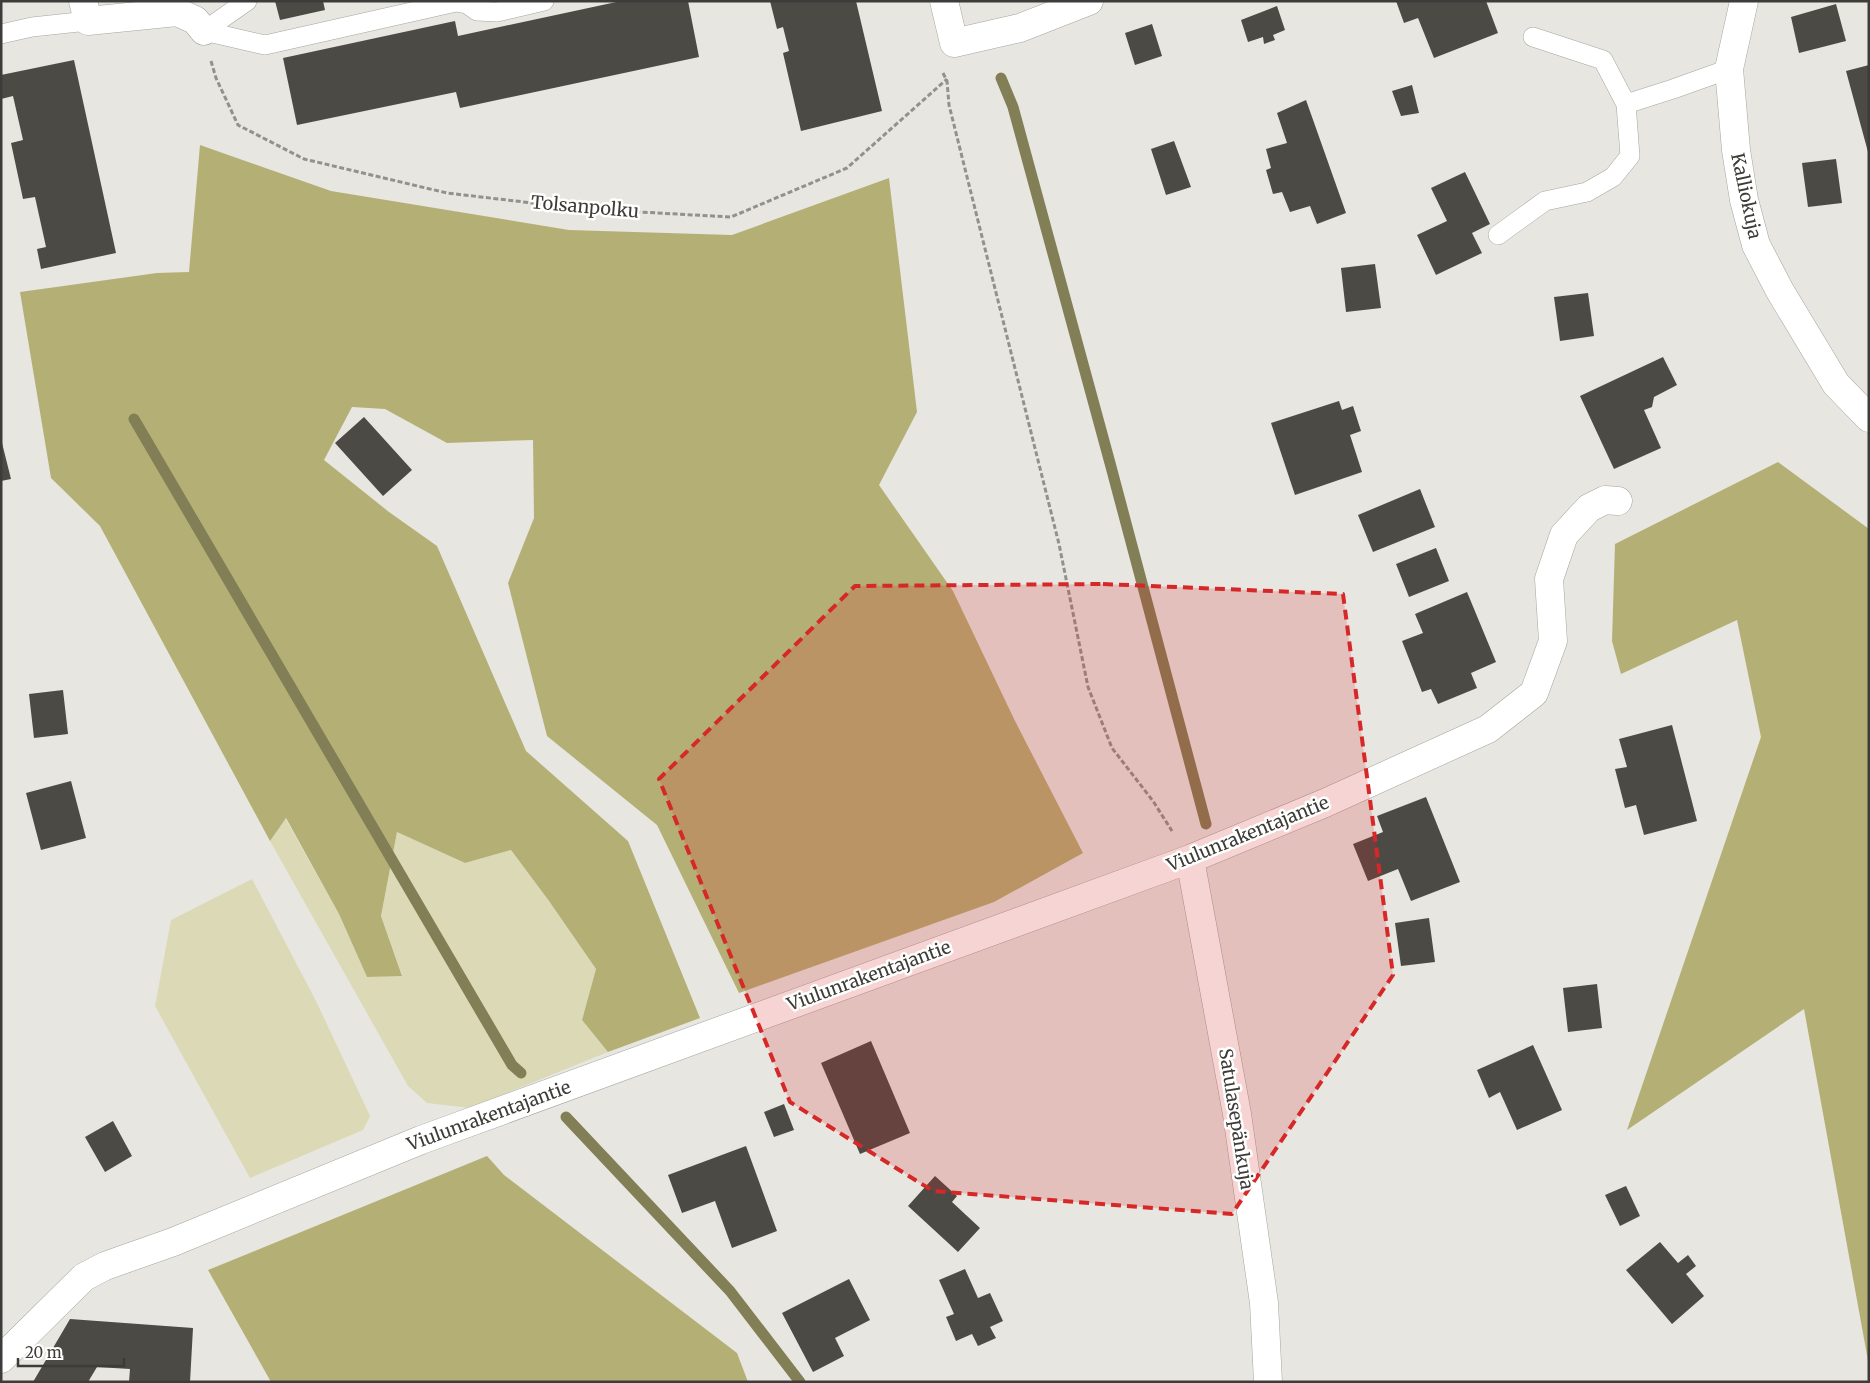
<svg xmlns="http://www.w3.org/2000/svg" width="1870" height="1383" font-family="Merriweather,serif">
	<style>
		.green { fill: #dcdab6 }
		.forest { fill: #b4b075 }
		.lines { fill: none; stroke-linecap: round; stroke-linejoin: round }
		.stream { stroke: #827e55; stroke-width: 11 }
		.building { fill: #4b4a45 }
		.service-casing { stroke: #a5a59f; stroke-width: 20 }
		.minor-casing { stroke: #a5a59f; stroke-width: 29 }
		.path { stroke: #92918d; stroke-width: 3; stroke-dasharray: 5 2.5; stroke-linecap: butt }
		.service { stroke: #fff; stroke-width: 19 }
		.minor { stroke: #fff; stroke-width: 28 }
		.marked { fill: #d62828; fill-opacity: 0.2; stroke: #d62828; stroke-width: 4; stroke-dasharray: 10 6; stroke-linejoin: round }
		.labels { text-anchor: middle; stroke-width: 5; stroke-linejoin: round; paint-order: stroke }
		.street-label { font-size: 18px; fill: #3d3c3a; stroke: #fffffe }
	</style>
	<rect width="100%" height="100%" fill="#e7e6e0"/>
	<path class="green" d="M285,818L339,914L367,977L402,975L381,916L397,832L465,863L511,850L549,901L596,969L582,1020L608,1052L470,1108L427,1103L408,1086L270,841Z
		M252,879L317,1003L370,1116L363,1130L250,1178L155,1006L171,920Z"/>
	<path class="forest" d="M200,145L331,191L569,230L732,235L889,178L917,412L879,485L953,591L1015,721L1083,853L994,902L739,993L657,825L547,736L508,583L534,518L533,440L447,443L385,409L352,407L324,460L389,512L437,546L526,751L628,841L700,1018L608,1052L582,1020L596,969L549,901L511,850L465,863L397,832L381,916L402,976L367,977L339,914L286,818L270,841L100,526L51,478L20,292L157,273L189,272Z
		M1778,462L1869,529V1366L1804,1009L1627,1130L1761,737L1737,620L1621,674L1612,641L1615,544Z
		M487,1156L504,1175L737,1353L748,1382H271L208,1270Z"/>
	<g class="lines">
		<path class="stream" d="M1001,78L1013,107L1110,463L1206,824
			M134,419L512,1065L521,1073
			M566,1117L730,1291L800,1382"/>
	</g>
	<path class="building" d="M275,1H323L325,10L280,20Z
		M621,1H688L699,57L460,108L456,92L297,125L283,58L455,21L458,36Z
		M770,1H856L882,111L801,131L783,53L789,51L783,27L777,29Z
		M1396,1H1486L1498,33L1434,58L1418,18L1404,23Z
		M1836,4L1846,41L1799,53L1791,17Z
		M1277,6L1285,30L1273,35L1275,40L1264,44L1263,37L1248,42L1241,20Z
		M1152,24L1162,56L1135,65L1125,33Z
		M74,60L116,253L41,269L37,249L46,247L35,197L23,199L11,143L23,140L13,96L1,99V75Z
		M1869,65V152H1868L1846,71Z
		M1412,85L1419,113L1401,116L1392,91Z
		M1306,100L1346,213L1317,224L1310,206L1290,212L1282,192L1273,194L1266,170L1271,168L1266,149L1287,143L1277,113Z
		M1174,141L1191,187L1166,195L1151,149Z
		M1836,159L1842,203L1808,207L1802,163Z
		M1465,172L1490,224L1472,233L1482,253L1436,275L1417,235L1447,221L1431,188Z
		M1375,264L1381,308L1346,312L1341,268Z
		M1588,293L1594,336L1560,341L1554,297Z
		M1663,357L1677,385L1654,397L1652,407L1644,410L1661,448L1614,469L1580,396Z
		M1339,401L1342,410L1353,406L1361,431L1350,435L1362,472L1295,495L1271,423Z
		M364,417L412,470L383,496L335,443Z
		M1,439L11,479L1,481Z
		M1420,489L1435,527L1373,552L1358,515Z
		M1436,548L1449,581L1409,597L1396,564Z
		M1467,592L1496,662L1471,673L1477,688L1438,704L1431,689L1422,692L1402,641L1423,633L1415,614Z
		M63,690L68,734L34,738L29,694Z
		M1672,725L1697,821L1644,835L1636,805L1625,808L1615,769L1627,767L1619,739Z
		M71,781L86,838L41,850L26,793Z
		M1426,797L1460,882L1411,901L1398,869L1368,881L1353,844L1383,832L1377,816Z
		M1429,918L1435,962L1401,966L1395,923Z
		M1597,984L1602,1028L1568,1032L1563,988Z
		M871,1041L910,1133L860,1154L821,1063Z
		M1533,1045L1562,1110L1517,1130L1500,1092L1489,1098L1477,1070Z
		M784,1104L794,1130L774,1137L764,1112Z
		M113,1121L132,1156L105,1172L85,1137Z
		M746,1146L777,1231L732,1248L715,1201L682,1213L668,1175Z
		M935,1176L957,1196L952,1202L980,1228L958,1252L908,1206Z
		M1626,1186L1640,1216L1620,1226L1605,1195Z
		M1660,1242L1678,1263L1688,1255L1696,1266L1686,1274L1704,1296L1672,1324L1626,1270Z
		M965,1269L978,1298L990,1293L1003,1321L990,1327L996,1338L978,1346L972,1334L956,1341L946,1317L954,1314L939,1280Z
		M849,1279L870,1320L835,1338L844,1356L813,1372L782,1313Z
		M70,1319L193,1328L190,1382H129L130,1369L97,1367L88,1382H33Z"/>
	<g class="lines">
		<defs>
			<path id="service" d="M204,31L265,45L456,2L467,4L477,11L497,12L544,1
				M204,31L247,1
				M1,34L32,27L88,21
				M1533,37L1603,60L1626,104
				M1498,235L1545,201L1587,192L1613,177L1630,156L1626,104L1673,89L1729,69"/>
			<path id="minor" d="M83,1L88,21L177,12L195,20L204,31
				M944,1L954,43L1020,28L1089,1
				M1744,1L1729,69L1736,150L1744,200L1756,245L1780,291L1836,384L1869,418
				M1190,859L1237,1114L1264,1303L1268,1382
				M1,1359L84,1277L105,1266L173,1242L421,1140L1190,859L1325,803L1488,729L1534,693L1553,641L1549,579L1564,535L1589,508L1605,500L1618,501"/>
		</defs>
		<use href="#service" class="service-casing"/>
		<use href="#minor" class="minor-casing"/>
		<path class="path" d="M211,61L216,78L238,125L304,159L447,193L584,209L731,217L847,168L947,79
			M943,73L947,81L949,105L1059,544L1088,687L1112,748L1153,801L1172,831"/>
		<use href="#service" class="service"/>
		<use href="#minor" class="minor"/>
	</g>
	<path class="marked" d="M1103,584L1343,594L1393,975L1232,1214L933,1191L790,1102L659,779L855,586Z"/>
	<g class="labels">
		<g class="street-label">
			<text transform="translate(1746 196) rotate(78)" y="6">Kalliokuja</text>
			<text transform="translate(585 207) rotate(5)" y="6">Tolsanpolku</text>
			<text transform="translate(1248 834) rotate(-22)" y="6">Viulunrakentajantie</text>
			<text transform="translate(869 976) rotate(-20)" y="6">Viulunrakentajantie</text>
			<text transform="translate(489 1116) rotate(-20)" y="6">Viulunrakentajantie</text>
			<text transform="translate(1236 1119) rotate(81)" y="6">Satulasepänkuja</text>
		</g>
	</g>
	<rect width="1870" height="1383" fill="none" stroke="#3d3c3a" stroke-width="5"/>
	<path d="M18 1358v8h106v-8" fill="none" stroke="#3d3c3a" stroke-width="2.5"/>
	<text x="25" y="1358" font-size="15" fill="#3d3c3a" stroke="#fffffe" stroke-width="4" paint-order="stroke">20 m</text>
</svg>
